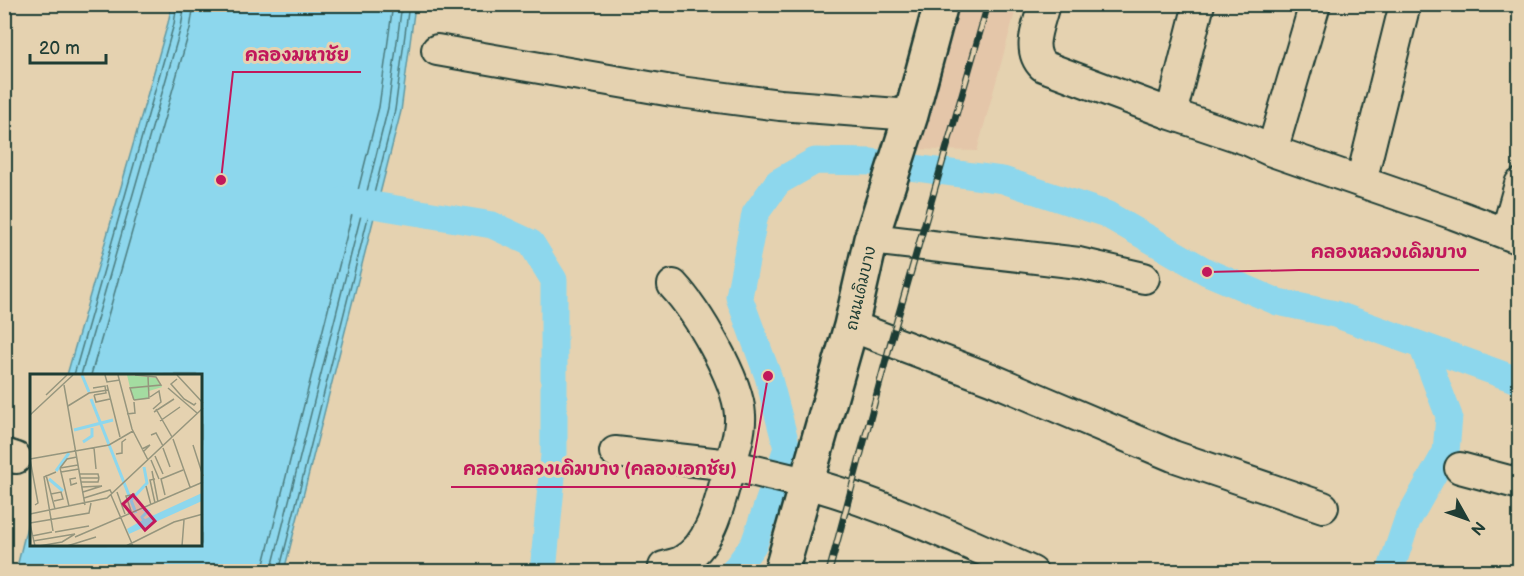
<svg xmlns="http://www.w3.org/2000/svg" width="1524" height="576" font-family="'Balsamiq Sans','Playpen Sans Thai',sans-serif">
	<style>
		.built { fill: #e4c6a9 }
		.water { fill: #8dd7ed; stroke: #6199a3; stroke-width: 1.5 }
		.lines { fill: none; stroke-linecap: round; stroke-linejoin: round }
		.shore { stroke: #4b7b7e; stroke-width: 1.5 }
		.canal { stroke: #8dd7ed; stroke-width: 27 }
		.street-casing { stroke: #1f3d34; stroke-width: 34 }
		.secondary-casing { stroke: #1f3d34; stroke-width: 38 }
		.street { stroke: #e5d2b0; stroke-width: 30 }
		.secondary { stroke: #e5d2b0; stroke-width: 33 }
		.rail-casing { stroke: #1f3d34; stroke-width: 7 }
		.rail { stroke: #e5d2b0; stroke-width: 4.5; stroke-dasharray: 14; stroke-linecap: butt }
		.labels { text-anchor: middle; stroke-width: 6; stroke-linejoin: round; paint-order: stroke }
		.street-label { font-size: 16px; fill: #1f3d34; stroke: #e5d2b0 }
		.inset-river { fill: none; stroke: #8dd7ed; stroke-width: 3 }
		.inset-road { fill: none; stroke: #96967e; stroke-width: 1.5 }
		.view { fill: #c2185b; fill-opacity: 0.15; stroke: #c2185b; stroke-width: 3 }
		.inset-edge { fill: none; stroke: #1f3d34; stroke-width: 3 }
		.leader { fill: none; stroke: #c2185b; stroke-width: 2 }
		.callout-dot { fill: #c2185b; stroke: #e5d2b0; stroke-width: 2 }
		.callout-label { font-size: 18px; text-anchor: middle; font-weight: bold; fill: #c2185b; stroke: #e5d2b0; stroke-width: 6; stroke-linejoin: round; paint-order: stroke }
	</style>
	<rect width="100%" height="100%" fill="#e5d2b0"/>
	<filter id="ink" filterUnits="userSpaceOnUse"><feTurbulence type="fractalNoise" baseFrequency=".0167" numOctaves="2"/><feDisplacementMap in="SourceGraphic" scale="12" xChannelSelector="R" yChannelSelector="G"/><feConvolveMatrix kernelMatrix="1 2 1 2 8 2 1 2 1" color-interpolation-filters="sRGB"/></filter>
	<g filter="url(#ink)">
		<path class="built" d="M951,5H1017L977,151L908,149Z"/>
		<path class="water" d="M172,4L415,5L401,111L284,571H16L31,510L32,544H201V375H67L168,23Z"/>
		<g class="lines">
			<path class="shore" d="M74,375L174,24L177,4
				M81,375L181,27L185,4
				M91,375L190,29L194,4
				M262,572L379,107L393,4
				M271,572L388,108L402,4
				M279,572L395,110L409,4"/>
			<path class="canal" d="M343,200L492,225L531,243L554,280V455L543,572
				M733,572L754,544L787,448L768,376L739,297L755,214L778,182L815,161L872,162L1003,180L1106,214L1207,272L1278,302L1335,314L1520,381
				M1390,572L1407,521L1446,452L1449,416L1422,346"/>
			<defs>
				<path id="street" d="M1044,4C1039,25 1026,49 1043,66L1171,114L1248,140L1272,151L1454,214L1520,239
					M437,50L672,91L780,105L911,115
					M1171,114L1199,4
					M1272,151L1315,4
					M1361,182L1405,4
					M1506,234L1520,184
					M871,239L1079,263L1144,278
					M673,285C697,311 738,379 740,415C741,431 735,450 730,465C756,471 781,477 806,483C882,503 960,540 1032,572
					M851,326L991,379L1173,456L1323,507
					M615,452L730,465C721,496 713,545 682,561C677,564 670,565 664,567
					M4,454L16,458
					M1460,468L1520,484"/>
				<path id="secondary" d="M781,572L851,326L871,239L911,115L941,4"/>
			</defs>
			<use href="#street" class="street-casing"/>
			<use href="#secondary" class="secondary-casing"/>
			<use href="#street" class="street"/>
			<use href="#secondary" class="secondary"/>
			<defs>
				<path id="rail" d="M829,572L891,341L988,4"/>
			</defs>
			<use href="#rail" class="rail-casing"/>
			<use href="#rail" class="rail"/>
		</g>
	</g>
	<g class="labels">
		<g class="street-label">
			<text transform="translate(860 288) rotate(-77)" y="6">ถนนเดิมบาง</text>
		</g>
	</g>
	<g transform="translate(30 374)">
		<rect width="172" height="172" fill="#e5d2b0"/>
		<path d="M97,1L126,4L132,13L119,17V25L103,26Z" fill="#a4dca1"/>
		<path d="M172,119V127L99,160L97,155L111,147Z" fill="#8dd7ed"/>
		<path class="inset-river" d="M52,1L59,18M61,25L106,139M44,56L83,46M53,68L62,62V54M26,97L39,79M19,105L33,117M101,126L117,109L114,93M113,135L118,137L112,143L115,149"/>
		<path class="inset-road" d="M75,1L77,8L90,6M88,1L102,55L118,86M147,1L173,29M147,5L141,10L154,25L164,31L166,29M34,11L55,131M77,11L90,63M63,14L75,12L76,19L64,21M138,14L167,39M16,21L37,1M64,21L66,28L80,25M120,23L129,17L131,28L123,35M104,26L100,14L131,11L126,3L105,1M104,26L119,24L118,3M38,32L59,19L78,16M126,35L142,63M124,38L144,25M97,40L105,39L104,28M0,41L43,1M130,47L150,33M121,61L126,59L133,72M143,65L160,113M163,71L173,102M64,74L66,95M133,74L140,93M112,75L120,71L113,78M86,80L92,79V68L96,65M125,82L133,100M0,85L79,71L103,57M0,85L8,129L5,131M121,86L129,105M30,94L39,132M30,94L37,85L47,83M30,94L48,91M122,97L128,128M31,98L49,95M50,100H68L69,104M16,101L25,135M46,104L40,105L41,111L47,109M50,104H69M125,105L120,106L125,129M51,108H68L69,104M116,112L121,131M52,113L72,112M53,118L72,112M87,118L95,140M21,120L31,118L33,125L24,127M81,121L103,172M135,121L131,105L153,96M54,124L80,116L82,120M98,139L101,137L96,122L105,120M0,140L77,124L173,34M0,149L59,139L61,129M0,150L5,172M23,157L14,103L26,98M25,158L59,152M2,162L22,158M45,163L173,108M3,167L45,160M9,172L32,168L45,160M37,172L66,163M96,172L144,148L173,140M152,172L154,146"/>
		<path class="view" d="M103,121L125,147L115,156L93,130Z"/>
		<rect width="172" height="172" class="inset-edge"/>
	</g>
	<path class="leader" d="M221 180L233 72H361M1207 272L1299 270H1479M768 376L749 487H451"/>
	<g class="callout-dot">
		<circle cx="221" cy="180" r="6"/>
		<circle cx="1207" cy="272" r="6"/>
		<circle cx="768" cy="376" r="6"/>
	</g>
	<g class="callout-label">
		<text x="297" y="61">คลองมหาชัย</text>
		<text x="1389" y="258">คลองหลวงเดิมบาง</text>
		<text x="600" y="475">คลองหลวงเดิมบาง (คลองเอกชัย)</text>
	</g>
	<rect width="1524" height="576" fill="none" stroke="#e5d2b0" stroke-width="24"/>
	<rect x="12" y="12" width="1500" height="552" fill="none" stroke="#1f3d34" stroke-width="2" filter="url(#ink)"/>
	<g transform="translate(1467 519) rotate(130)" stroke="#e5d2b0" stroke-width="4.5" paint-order="stroke">
	<path d="M0-4.5L10 22L0 15L-10 22Z" fill="#1f3d34"/>
	<text y="-9" font-size="16" font-weight="bold" text-anchor="middle" fill="#1f3d34">N</text>
	</g>
	<path d="M30 54v9h76v-9" fill="none" stroke="#1f3d34" stroke-width="3"/>
	<text x="39" y="54" font-size="18" fill="#1f3d34" stroke="#e5d2b0" stroke-width="4.5" paint-order="stroke">20 m</text>
</svg>
